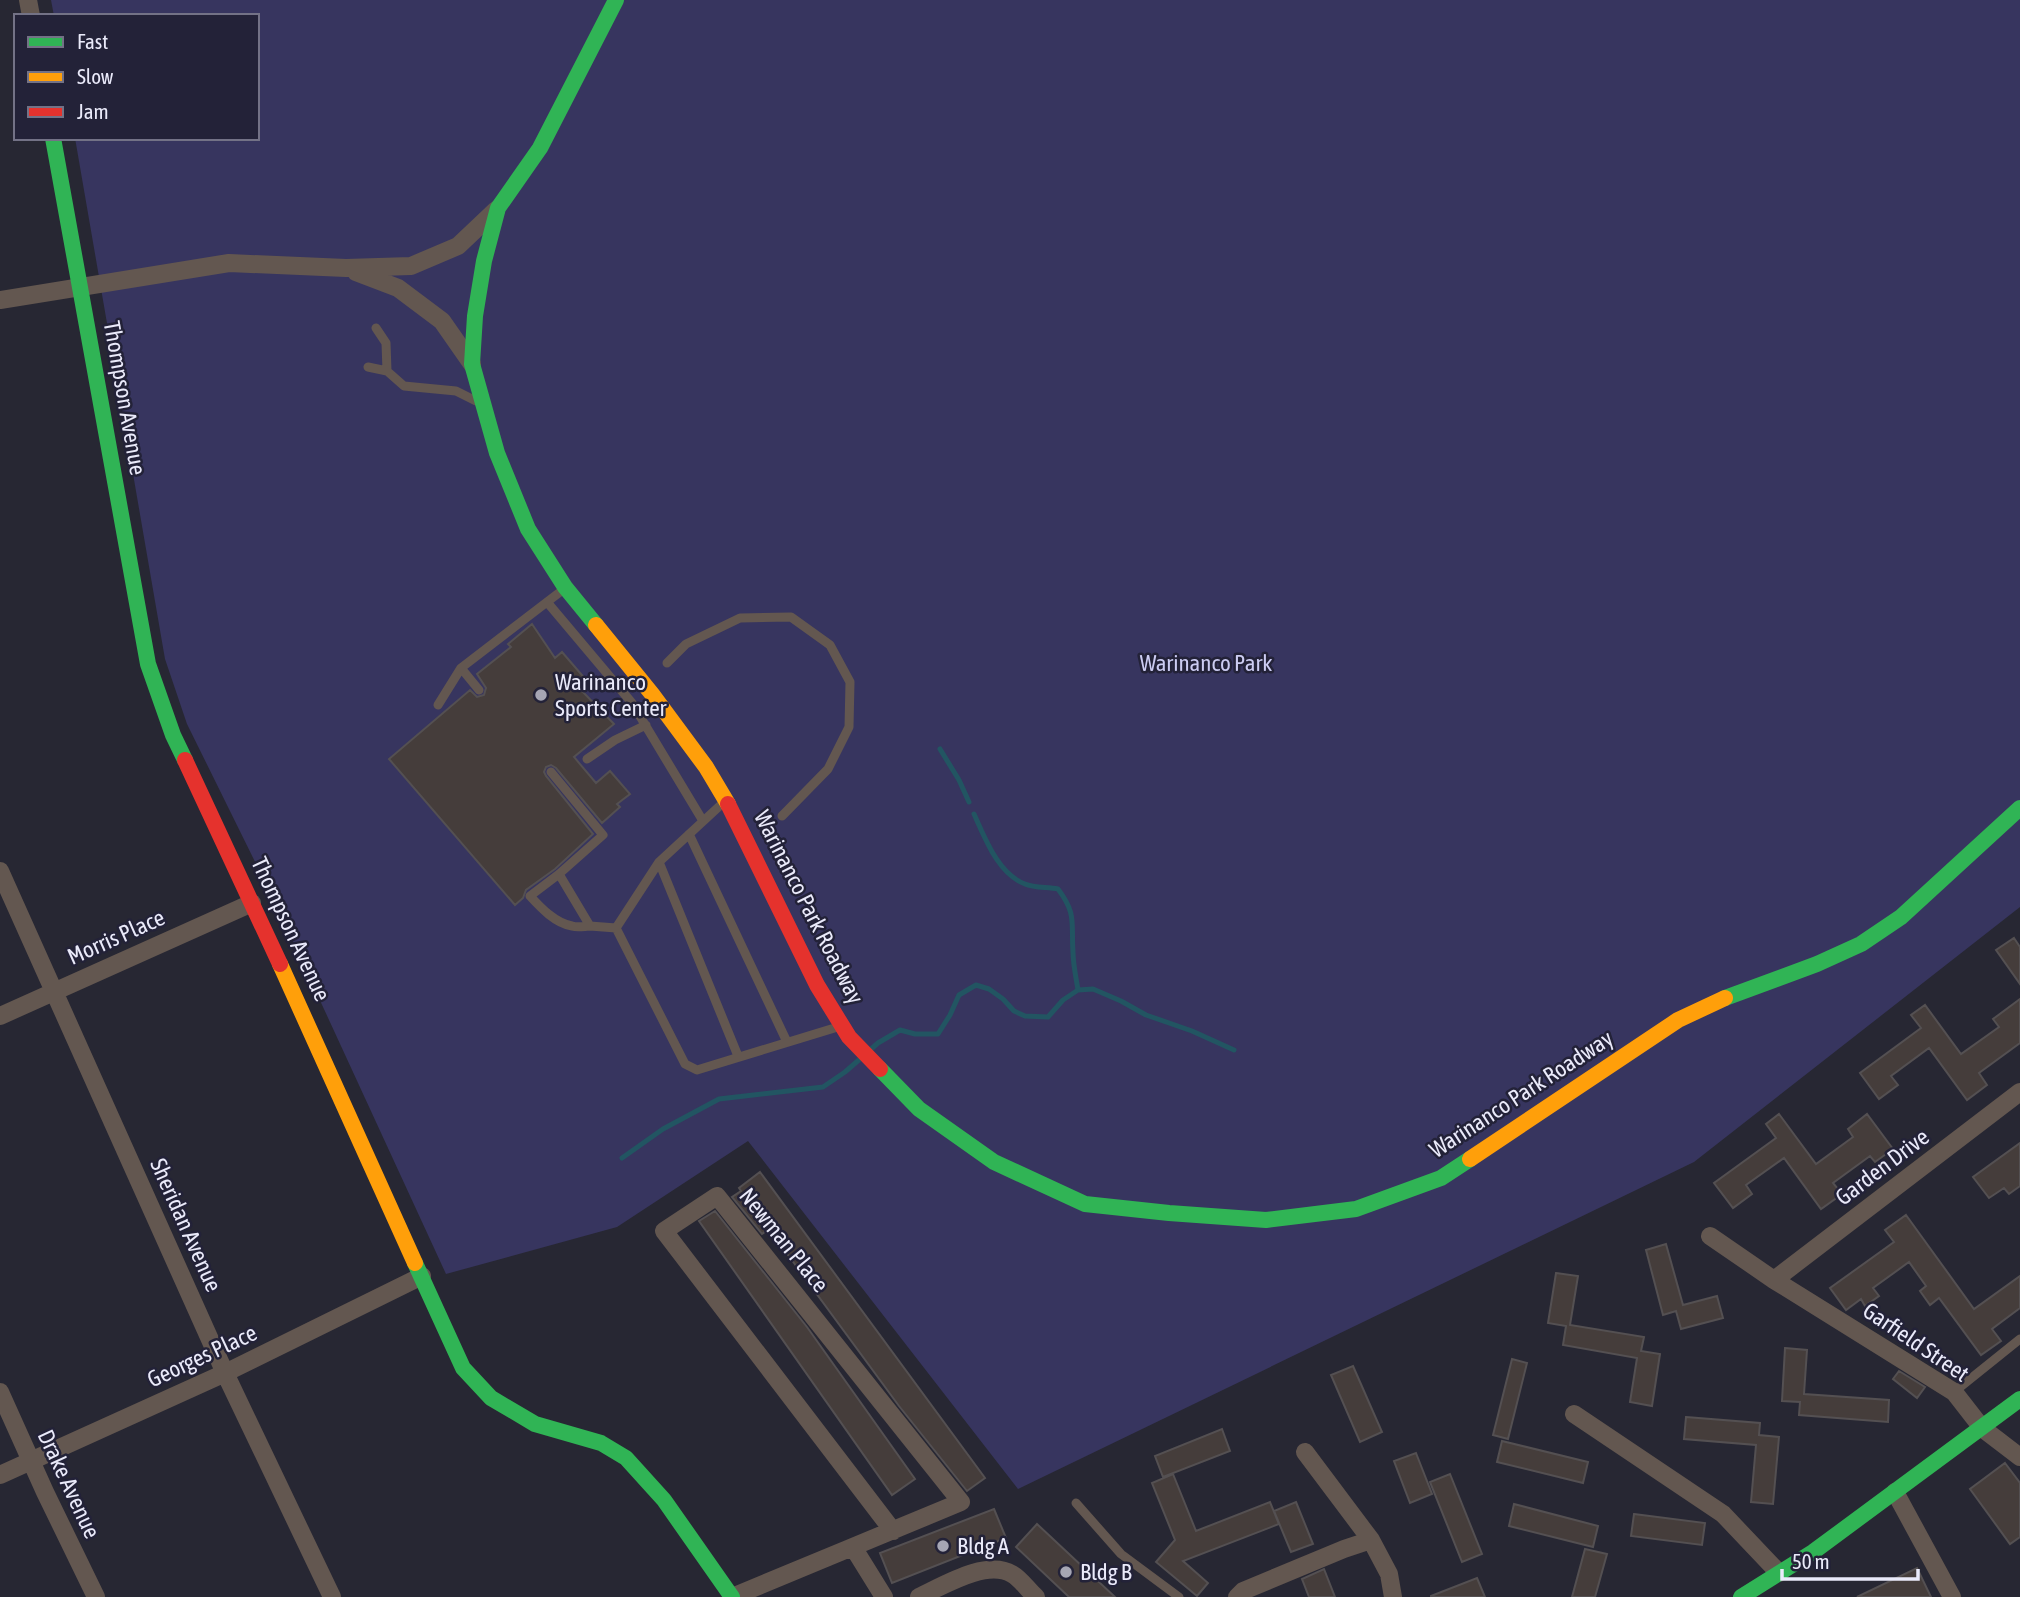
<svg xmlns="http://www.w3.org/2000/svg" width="2020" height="1597" font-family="'Asap Condensed',sans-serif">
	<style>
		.green { fill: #37355f }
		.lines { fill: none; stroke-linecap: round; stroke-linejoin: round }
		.stream { stroke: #225562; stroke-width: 5 }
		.building { fill: #453d3b; stroke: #545052; stroke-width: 2 }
		.lane { stroke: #635750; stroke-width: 9 }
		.street { stroke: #635750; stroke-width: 18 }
		.fast { stroke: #30b455; stroke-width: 16 }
		.slow { stroke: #ff9f0a; stroke-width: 16 }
		.jam { stroke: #e5322d; stroke-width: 16 }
		.poi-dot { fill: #a6a6b4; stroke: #232238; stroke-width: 2.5 }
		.labels { text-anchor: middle; stroke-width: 5; stroke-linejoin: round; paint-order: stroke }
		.street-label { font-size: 23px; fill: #eaeafa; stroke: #232238 }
		.park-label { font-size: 23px; fill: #ccccf2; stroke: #232238 }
		.poi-label { font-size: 23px; fill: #eaeafa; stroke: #232238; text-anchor: start }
	</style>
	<rect width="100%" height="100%" fill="#272733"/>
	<path class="green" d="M51,0H2020V907L1694,1162L1018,1489L748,1141L617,1227L446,1274L271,894L187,724L165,659L75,138H257V16H54Z"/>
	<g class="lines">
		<path class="stream" d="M940,749L959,780L969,802
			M974,814C985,838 998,874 1025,884C1034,888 1047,887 1058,889C1077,914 1071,923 1073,952C1073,964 1076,977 1078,990
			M870,1050L878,1043L900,1030L915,1034H938L950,1015L959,995L976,985L989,989L1003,999L1014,1011L1025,1016L1048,1017L1063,1000L1078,990L1093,989L1121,1001L1146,1015L1192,1031L1234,1050
			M622,1158L663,1129L719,1099L823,1087L845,1072L860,1059"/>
	</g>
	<path class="building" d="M532,624L555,658L562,652L587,681L579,688L614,724L574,757L596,783L610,771L630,794L617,804L620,807L602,823L556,768L551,765L546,767L544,772L546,776L593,834L555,869L526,890L523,898L515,905L389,759L470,690L477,697L484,695L486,688L477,674L511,647L508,644Z
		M2014,938L2020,947V984L1996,950Z
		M2020,999V1043L1979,1073L1987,1085L1967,1100L1929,1048L1891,1076L1898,1085L1879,1099L1860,1073L1921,1028L1911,1015L1925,1005L1961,1054L1999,1027L1993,1019Z
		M1779,1114L1816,1164L1853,1137L1848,1129L1867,1114L1893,1149L1875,1162L1870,1156L1833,1183L1842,1194L1821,1209L1784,1158L1746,1185L1752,1194L1733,1208L1714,1183L1776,1138L1766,1124Z
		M2020,1143V1186L2009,1194L2004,1188L1989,1198L1973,1177Z
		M760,1172L985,1478L967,1491L899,1406L769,1229L762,1234L732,1197L741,1191L739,1188Z
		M715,1211L807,1327L915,1479L892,1495L699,1221Z
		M1906,1215L1974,1309L2020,1276V1308L1992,1329L2001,1341L1981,1355L1939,1298L1930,1305L1920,1291L1926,1286L1909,1262L1873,1288L1879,1296L1865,1306L1861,1299L1846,1310L1830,1288L1894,1242L1885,1230Z
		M1666,1244L1683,1305L1717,1296L1723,1318L1681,1329L1676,1311L1663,1315L1646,1250Z
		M1556,1273L1578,1276L1570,1325L1644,1337L1641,1351L1660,1354L1652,1406L1630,1402L1637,1358L1563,1345L1566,1326L1548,1323Z
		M1785,1348L1807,1350L1804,1394L1889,1400L1888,1422L1799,1415L1800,1402L1782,1401Z
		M1512,1359L1527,1363L1508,1439L1493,1435Z
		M1353,1366L1382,1432L1360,1442L1331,1375Z
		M1899,1371L1925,1387L1917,1398L1893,1379Z
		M1686,1417L1760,1423L1759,1435L1779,1437L1773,1504L1751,1502L1756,1445L1684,1439Z
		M1222,1429L1230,1451L1163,1477L1155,1456Z
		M1502,1441L1588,1462L1583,1483L1497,1462Z
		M1416,1453L1432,1494L1410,1503L1394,1461Z
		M2005,1463L2020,1483V1537L2010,1544L1970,1489Z
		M1173,1474L1196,1531L1270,1502L1279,1524L1183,1561L1208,1583L1197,1596L1156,1562L1175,1540L1152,1483Z
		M1450,1474L1482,1554L1462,1562L1430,1482Z
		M1296,1502L1313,1544L1291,1552L1274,1511Z
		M1514,1504L1598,1526L1593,1547L1509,1526Z
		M994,1509L1006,1538L892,1583L880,1553Z
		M1634,1514L1705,1523L1702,1545L1631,1536Z
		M1037,1524L1115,1597H1069L1016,1547Z
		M1585,1549L1607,1554L1595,1597H1572Z
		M1917,1568L1931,1597H1857Z
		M1324,1569L1335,1597H1309L1302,1579Z
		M1477,1578L1485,1597H1431V1596Z"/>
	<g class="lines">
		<path class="lane" d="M376,328L386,343L387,371
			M368,367L387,371L404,386L456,391L476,401
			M547,602L632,703L703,821
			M667,663L686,644L740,618L791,617L830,645L850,682L849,727L828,769L782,816
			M461,668L479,690
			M438,705L461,668L564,589
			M587,759L615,740L646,725
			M551,772L603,835L559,874L530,896C541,908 555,923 572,926C578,928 585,926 590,926
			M689,834L787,1042
			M659,862L738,1056
			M559,874L590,926L616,928
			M616,928L685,1064L697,1070L841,1026
			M616,928L659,862L725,801
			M1954,1392L2020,1339
			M1076,1503L1121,1554L1179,1597"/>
		<path class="street" d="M28,0L31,16
			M356,272L398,288L442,321L472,364
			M0,300L229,263L346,268L411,266L458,246L496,210
			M0,871L225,1373L332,1597
			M0,1016L252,903
			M1710,1236L1774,1280L1954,1392L1982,1428L2020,1457
			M1774,1280L2020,1092
			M0,1392L45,1492L96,1597
			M1574,1414L1723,1514L1779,1573
			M1305,1452L1371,1540L1389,1574L1393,1597
			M0,1475L225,1373L422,1276
			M1895,1492L1952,1597
			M853,1547L884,1597
			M732,1597C808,1565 885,1534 961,1502L717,1196L664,1231L893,1531
			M919,1597C943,1586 986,1559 1012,1574C1021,1579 1028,1590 1036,1597
			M1237,1597L1243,1591L1344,1549L1371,1540"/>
		<path class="fast" d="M53,138L148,664L173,735L185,760
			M596,625L565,587L528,529L497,453L472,364L475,316L484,261L498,208L540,148L616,0
			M1725,998L1817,964L1861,944L1901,917L2020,808
			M880,1069L919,1109L994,1162L1085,1204L1169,1213L1266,1220L1356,1209L1441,1178L1470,1159
			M415,1263L463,1368L491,1398L535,1424L601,1443L626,1458L664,1500L732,1597
			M1741,1597L1813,1552L2020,1399"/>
		<path class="slow" d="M596,625L652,694L706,767L728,804
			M280,964L415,1263
			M1470,1159L1678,1020L1725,998"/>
		<path class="jam" d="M185,760L280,964
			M728,804L817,985L849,1037L880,1069"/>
	</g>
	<g class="poi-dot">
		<circle cx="541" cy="695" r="7"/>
		<circle cx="943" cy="1546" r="7"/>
		<circle cx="1066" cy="1572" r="7"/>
	</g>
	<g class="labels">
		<g class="street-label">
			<text transform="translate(125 398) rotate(80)" y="8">Thompson Avenue</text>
			<text transform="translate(809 907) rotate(63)" y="8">Warinanco Park Roadway</text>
			<text transform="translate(291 929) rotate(65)" y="8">Thompson Avenue</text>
			<text transform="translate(116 937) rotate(-24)" y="8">Morris Place</text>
			<text transform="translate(1521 1094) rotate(-33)" y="8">Warinanco Park Roadway</text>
			<text transform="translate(1882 1167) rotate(-37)" y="8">Garden Drive</text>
			<text transform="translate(186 1225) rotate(66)" y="8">Sheridan Avenue</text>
			<text transform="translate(784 1240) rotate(51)" y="8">Newman Place</text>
			<text transform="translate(1916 1342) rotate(34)" y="8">Garfield Street</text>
			<text transform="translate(202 1356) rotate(-25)" y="8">Georges Place</text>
			<text transform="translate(69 1484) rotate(65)" y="8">Drake Avenue</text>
		</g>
		<g class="park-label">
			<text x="1206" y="671">Warinanco Park</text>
		</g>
		<g class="poi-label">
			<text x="555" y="690">Warinanco<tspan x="555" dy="26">Sports Center</tspan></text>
			<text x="957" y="1554">Bldg A</text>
			<text x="1080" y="1580">Bldg B</text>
		</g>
	</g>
	<rect x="14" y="14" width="245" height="126" fill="#232238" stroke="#737286" stroke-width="2"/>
	<rect x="28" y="37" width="35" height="10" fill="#30b455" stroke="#737286" stroke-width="2"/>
	<text x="77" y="49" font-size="21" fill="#eaeafa">Fast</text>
	<rect x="28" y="72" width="35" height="10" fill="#ff9f0a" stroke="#737286" stroke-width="2"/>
	<text x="77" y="84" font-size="21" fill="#eaeafa">Slow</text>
	<rect x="28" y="107" width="35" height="10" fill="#e5322d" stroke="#737286" stroke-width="2"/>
	<text x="77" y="119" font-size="21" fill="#eaeafa">Jam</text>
	<path d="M1782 1569v10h136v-10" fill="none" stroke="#eaeafa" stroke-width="3.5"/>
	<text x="1792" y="1569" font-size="21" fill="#eaeafa" stroke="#232238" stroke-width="5" paint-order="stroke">50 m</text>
</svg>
